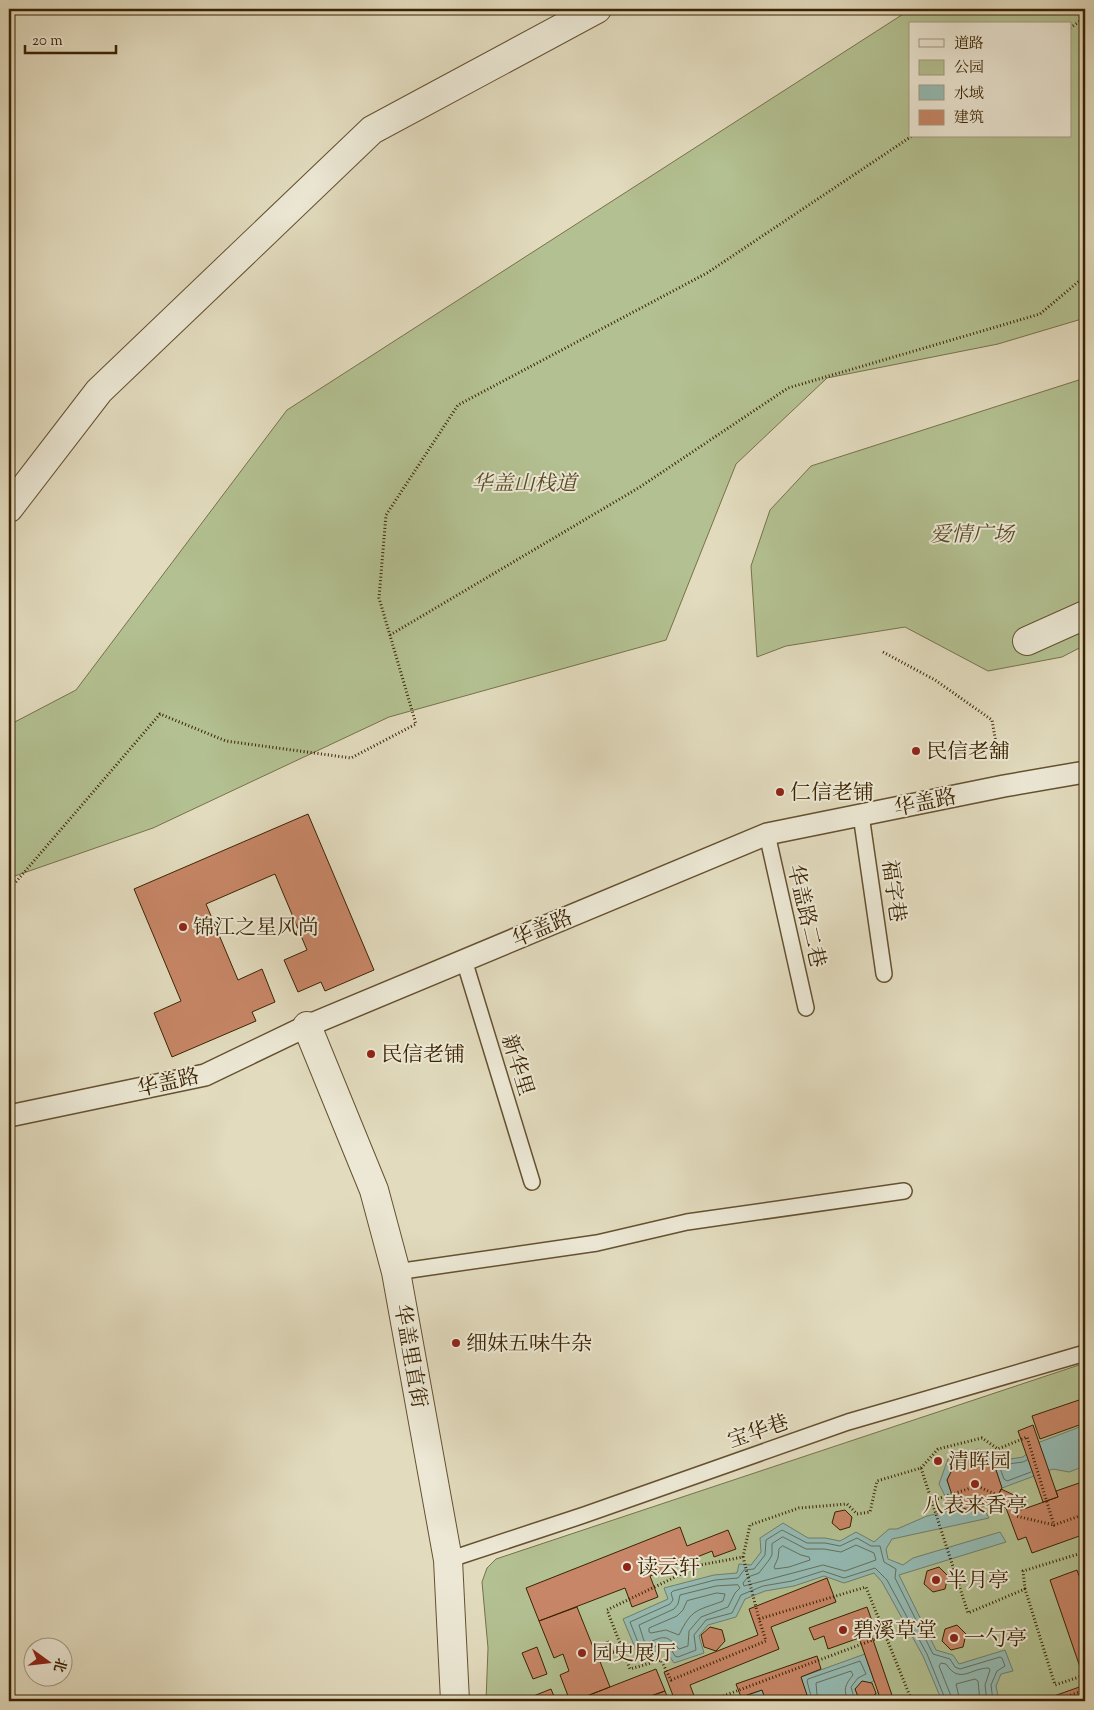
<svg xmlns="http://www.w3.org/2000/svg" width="1094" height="1710" font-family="'Sorts Mill Goudy','Noto Serif SC',serif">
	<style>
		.green { fill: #b3c091; stroke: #777249; fill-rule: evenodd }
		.water { fill: #95bbb4; stroke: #717e6c }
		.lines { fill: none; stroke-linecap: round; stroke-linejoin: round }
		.shore { stroke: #686f5a; stroke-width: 1 }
		.building { fill: #c78667; stroke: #3b2301 }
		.service-casing { stroke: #655130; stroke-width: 18 }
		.pedestrian-casing { stroke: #655130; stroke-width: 24 }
		.minor-casing { stroke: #655130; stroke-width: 30 }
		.path { stroke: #3b2301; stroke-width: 3; stroke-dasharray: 1 2.5; stroke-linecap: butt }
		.service { stroke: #ece8d5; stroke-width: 15 }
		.pedestrian { stroke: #ece8d5; stroke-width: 21 }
		.minor { stroke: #ece8d5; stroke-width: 28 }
		.poi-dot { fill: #8f2418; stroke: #ece8d5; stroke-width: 2 }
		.labels { text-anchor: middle; stroke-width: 4; stroke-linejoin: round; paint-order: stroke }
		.park-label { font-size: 21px; font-style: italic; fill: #594a25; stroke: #ece8d5 }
		.poi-label { font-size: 21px; fill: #3b2301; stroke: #ece8d5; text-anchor: start }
		.street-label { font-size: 21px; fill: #3b2301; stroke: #ece8d5 }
	</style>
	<rect width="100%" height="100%" fill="#e2dbbe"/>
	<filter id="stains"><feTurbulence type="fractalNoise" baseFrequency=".004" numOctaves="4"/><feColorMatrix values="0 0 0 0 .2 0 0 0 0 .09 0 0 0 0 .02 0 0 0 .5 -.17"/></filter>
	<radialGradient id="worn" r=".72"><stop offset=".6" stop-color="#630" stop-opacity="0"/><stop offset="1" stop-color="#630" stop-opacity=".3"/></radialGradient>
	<path class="green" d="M911,9H1085V318L998,344L827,378L736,464L666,640L389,717L153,828L9,878V725L76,690L287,410ZM910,24H1070V136H910Z
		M1085,378V645L1062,657L988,671L905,627L786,646L757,657L751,566L770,510L811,466Z
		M1085,1363V1701H486L488,1648L482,1582L487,1568L496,1559Z"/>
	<path class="water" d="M1085,1425V1466L1069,1472L1053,1469L1002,1488L994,1464L979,1457L955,1464L947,1480L955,1504L970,1511L984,1509L989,1518L892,1539L886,1549L888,1559L903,1565L913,1558L1000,1532L1006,1542L899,1575L936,1650L953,1655L959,1664L1005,1650L1013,1671L1001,1674L996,1686L999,1701H942L923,1656L882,1582L874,1573L844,1583L824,1576L794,1586L765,1591L745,1599L736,1617L708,1625L699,1636L704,1653L674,1663L664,1648L639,1657L623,1619L668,1599L664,1588L714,1575L737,1573L739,1564L751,1565L761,1552L760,1538L783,1523L808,1538H825L840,1541L856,1532L874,1542L889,1529H897L927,1516L952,1510L939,1484L948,1459L978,1449L1004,1460L1023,1457L1040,1442Z
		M865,1654L874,1681L855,1689L859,1699L869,1701L878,1692L881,1701H789L806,1695L801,1677Z
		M762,1690L766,1701H733Z"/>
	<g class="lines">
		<path class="shore" d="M1027,1460L1023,1462L1001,1465L1000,1468L1004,1479L1007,1481L1031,1472
			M783,1537L806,1549H824L841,1552L856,1545L874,1553L876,1560L845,1571L823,1565L744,1586L743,1583L748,1577L759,1573L769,1560L772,1555V1544Z
			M783,1546L801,1555L809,1557L810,1560L789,1567L775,1569L774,1567L778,1558L779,1549Z
			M738,1585L740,1588L735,1593L728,1607L701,1617L689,1631L688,1646L679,1649C666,1634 665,1636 647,1643L644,1641L639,1625L674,1609L678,1604L680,1595L716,1586Z
			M717,1593L725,1594L723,1601C697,1611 692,1608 679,1635L666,1630L651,1633L649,1632V1628L677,1616L683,1610L687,1601Z
			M804,1701L809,1699L811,1696L807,1681L808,1679L860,1661L866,1674L858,1678L851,1687L855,1701
			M815,1701L817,1695L816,1683L851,1671L853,1675C845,1685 843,1689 848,1701
			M946,1701L927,1654L887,1580L875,1568L844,1578L823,1571L792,1581L763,1586L741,1595L732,1613L706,1620L694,1635L696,1650L678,1657L675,1656L669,1646L665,1644L641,1650L630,1622L670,1604L673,1600L671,1593L673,1591L715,1580L738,1578L744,1570L754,1569L765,1555L766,1540L782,1530L807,1543H825L840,1546L857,1538L871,1546H880L884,1562L896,1569L895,1578L933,1654L950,1659L955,1667L960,1669L1000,1657L1002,1658L1005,1666L997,1671L991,1685L993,1701
			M952,1701L951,1696L939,1666L941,1663L946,1664C960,1685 970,1668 989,1668L990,1670L985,1685L987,1701
			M960,1701L956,1684L975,1679L978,1681L980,1701"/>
	</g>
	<path class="building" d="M308,814L374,970L325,991L321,982L298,992L284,960L307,950L275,874L206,904L238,980L262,969L275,1002L252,1012L256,1021L172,1057L154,1013L181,1001L134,889Z
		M1082,1399L1085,1409V1423L1040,1439L1032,1416Z
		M1033,1425L1058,1497L1043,1502L1018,1431Z
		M979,1457L994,1464L1002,1488L994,1503L970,1511L955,1504L947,1480L955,1464Z
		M1085,1481V1534L1032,1553L1026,1537L1018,1540L1006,1508L995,1502L1001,1489L1016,1496L1021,1510L1058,1497L1056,1491Z
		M845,1510L852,1517L850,1527L840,1530L832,1523L835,1512Z
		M680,1527L687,1546L728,1530L736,1549L714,1557L712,1551L650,1576L658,1597L632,1607L625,1588L539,1621L526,1588Z
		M939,1567L948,1576L945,1589L933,1592L924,1584L927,1571Z
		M1077,1570L1083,1587H1085V1665L1080,1667L1050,1580Z
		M827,1578L836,1602L771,1627L779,1649L690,1685L696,1701H675L664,1672L758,1635L749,1609Z
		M577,1607L593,1647L609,1641L614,1653L599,1659L610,1687L574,1701H570L560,1675L569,1671L563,1654L554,1658L539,1621Z
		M867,1607L876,1632L828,1649L824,1636L814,1640L809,1628Z
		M957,1625L966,1634L963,1647L951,1650L942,1641L945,1629Z
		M710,1627L722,1630L725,1641L716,1651L704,1647L701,1635Z
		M871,1634L894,1701H881L878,1692L859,1638Z
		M537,1647L547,1674L533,1679L522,1653Z
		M817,1656L821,1669L801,1677L807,1695L789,1701H766L762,1690L741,1697L736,1684Z
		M656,1669L665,1691L637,1701H574Z
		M862,1681L872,1683L876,1693L869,1701L859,1699L855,1689Z
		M1085,1685V1696L1070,1701H1040Z
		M551,1689L556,1701H521Z
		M665,1691L669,1701H637Z"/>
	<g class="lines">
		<defs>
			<path id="service" d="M861,815L884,974
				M767,834L806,1008
				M464,960L532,1182
				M396,1272L597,1243L687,1222L904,1191
				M448,1560L584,1515L848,1422L1085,1353"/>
			<path id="pedestrian" d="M9,1116L205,1075L307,1026L767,834L1004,786L1085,772"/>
			<path id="minor" d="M9,508L99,391L372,130L597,9
				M1027,641L1085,615
				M307,1026L374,1190L396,1272L448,1560L455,1701"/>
		</defs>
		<use href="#service" class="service-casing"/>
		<use href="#pedestrian" class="pedestrian-casing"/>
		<use href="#minor" class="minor-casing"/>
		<path class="path" d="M1070,28L1085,18
			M390,635L640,487L788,388L1040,314L1085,276
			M883,652L935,680L992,720L999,761
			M9,890L160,714L226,741L351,758L416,724L379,598L386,515L458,405L707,273L912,136
			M921,1468L938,1449L982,1438L998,1449L1027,1437L1054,1525L1085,1514
			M931,1501L977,1486L1008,1500L1016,1516L1054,1525
			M743,1557L750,1525L799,1508L847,1504L857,1514L870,1512L877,1481L921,1468L968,1613L1025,1589L1055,1685L1085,1675
			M1025,1589L1023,1571L1085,1552
			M759,1619L743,1557L700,1565L607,1610L630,1669L661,1660L671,1680L766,1641L759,1619L866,1587L911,1699L909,1701
			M710,1701L886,1635
			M1054,1701L1085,1690"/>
		<use href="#service" class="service"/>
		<use href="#pedestrian" class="pedestrian"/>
		<use href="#minor" class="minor"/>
	</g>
	<g class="poi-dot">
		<circle cx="916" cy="751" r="5"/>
		<circle cx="780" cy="792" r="5"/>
		<circle cx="183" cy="927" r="5"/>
		<circle cx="371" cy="1054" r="5"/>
		<circle cx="456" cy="1343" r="5"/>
		<circle cx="938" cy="1461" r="5"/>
		<circle cx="975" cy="1484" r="5"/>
		<circle cx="627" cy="1567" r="5"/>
		<circle cx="936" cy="1580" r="5"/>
		<circle cx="843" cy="1630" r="5"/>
		<circle cx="954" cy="1638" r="5"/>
		<circle cx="582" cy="1653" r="5"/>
	</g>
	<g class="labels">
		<g class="park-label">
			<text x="524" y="490">华盖山栈道</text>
			<text x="972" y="541">爱情广场</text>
		</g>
		<g class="poi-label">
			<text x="926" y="758">民信老舖</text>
			<text x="790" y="799">仁信老铺</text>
			<text x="193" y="934">锦江之星风尚</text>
			<text x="381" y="1061">民信老铺</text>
			<text x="466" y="1350">细妹五味牛杂</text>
			<text x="948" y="1468">清晖园</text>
			<text x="975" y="1512" text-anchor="middle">八表来香亭</text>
			<text x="637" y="1574">读云轩</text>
			<text x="946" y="1587">半月亭</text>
			<text x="853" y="1637">碧溪草堂</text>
			<text x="964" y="1645">一勺亭</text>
			<text x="592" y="1660">园史展厅</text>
		</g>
		<g class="street-label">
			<text transform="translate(925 802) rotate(-12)" y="7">华盖路</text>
			<text transform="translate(894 891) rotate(82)" y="7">福字巷</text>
			<text transform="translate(807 916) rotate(77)" y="7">华盖路二巷</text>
			<text transform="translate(542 928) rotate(-23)" y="7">华盖路</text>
			<text transform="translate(518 1065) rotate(73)" y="7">新华里</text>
			<text transform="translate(168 1082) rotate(-13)" y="7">华盖路</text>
			<text transform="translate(411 1356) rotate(80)" y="7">华盖里直街</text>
			<text transform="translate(758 1431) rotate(-19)" y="7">宝华巷</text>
		</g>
	</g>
	<rect width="1094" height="1710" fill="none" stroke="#e2dbbe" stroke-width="30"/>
	<rect x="10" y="10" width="1074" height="1690" fill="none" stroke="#3b2301" stroke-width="2.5"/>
	<rect x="15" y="15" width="1064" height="1680" fill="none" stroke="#3b2301"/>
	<rect x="909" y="22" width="162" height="115" fill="#ece8d5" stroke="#a59980"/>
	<rect x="919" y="39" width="25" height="8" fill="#ece8d5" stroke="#a59980"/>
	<text x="954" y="48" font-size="15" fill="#3b2301">道路</text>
	<rect x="919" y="60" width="25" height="15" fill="#b3c091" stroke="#a59980"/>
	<text x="954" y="72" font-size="15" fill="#3b2301">公园</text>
	<rect x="919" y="85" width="25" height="15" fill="#95bbb4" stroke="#a59980"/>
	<text x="954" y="98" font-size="15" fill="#3b2301">水域</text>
	<rect x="919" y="110" width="25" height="15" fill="#c78667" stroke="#a59980"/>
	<text x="954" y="122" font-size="15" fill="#3b2301">建筑</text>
	<g transform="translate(48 1662) rotate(105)"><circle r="24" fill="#ece8d5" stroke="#a59980"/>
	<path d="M0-4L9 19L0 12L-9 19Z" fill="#8f2418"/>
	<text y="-8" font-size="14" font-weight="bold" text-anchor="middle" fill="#3b2301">北</text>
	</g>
	<path d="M25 45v8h91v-8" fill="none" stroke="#3b2301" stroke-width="2.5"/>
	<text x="32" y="45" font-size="15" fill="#3b2301" stroke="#ece8d5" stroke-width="4" paint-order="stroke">20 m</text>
	<rect width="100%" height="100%" filter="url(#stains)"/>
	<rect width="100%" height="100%" fill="url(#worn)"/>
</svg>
